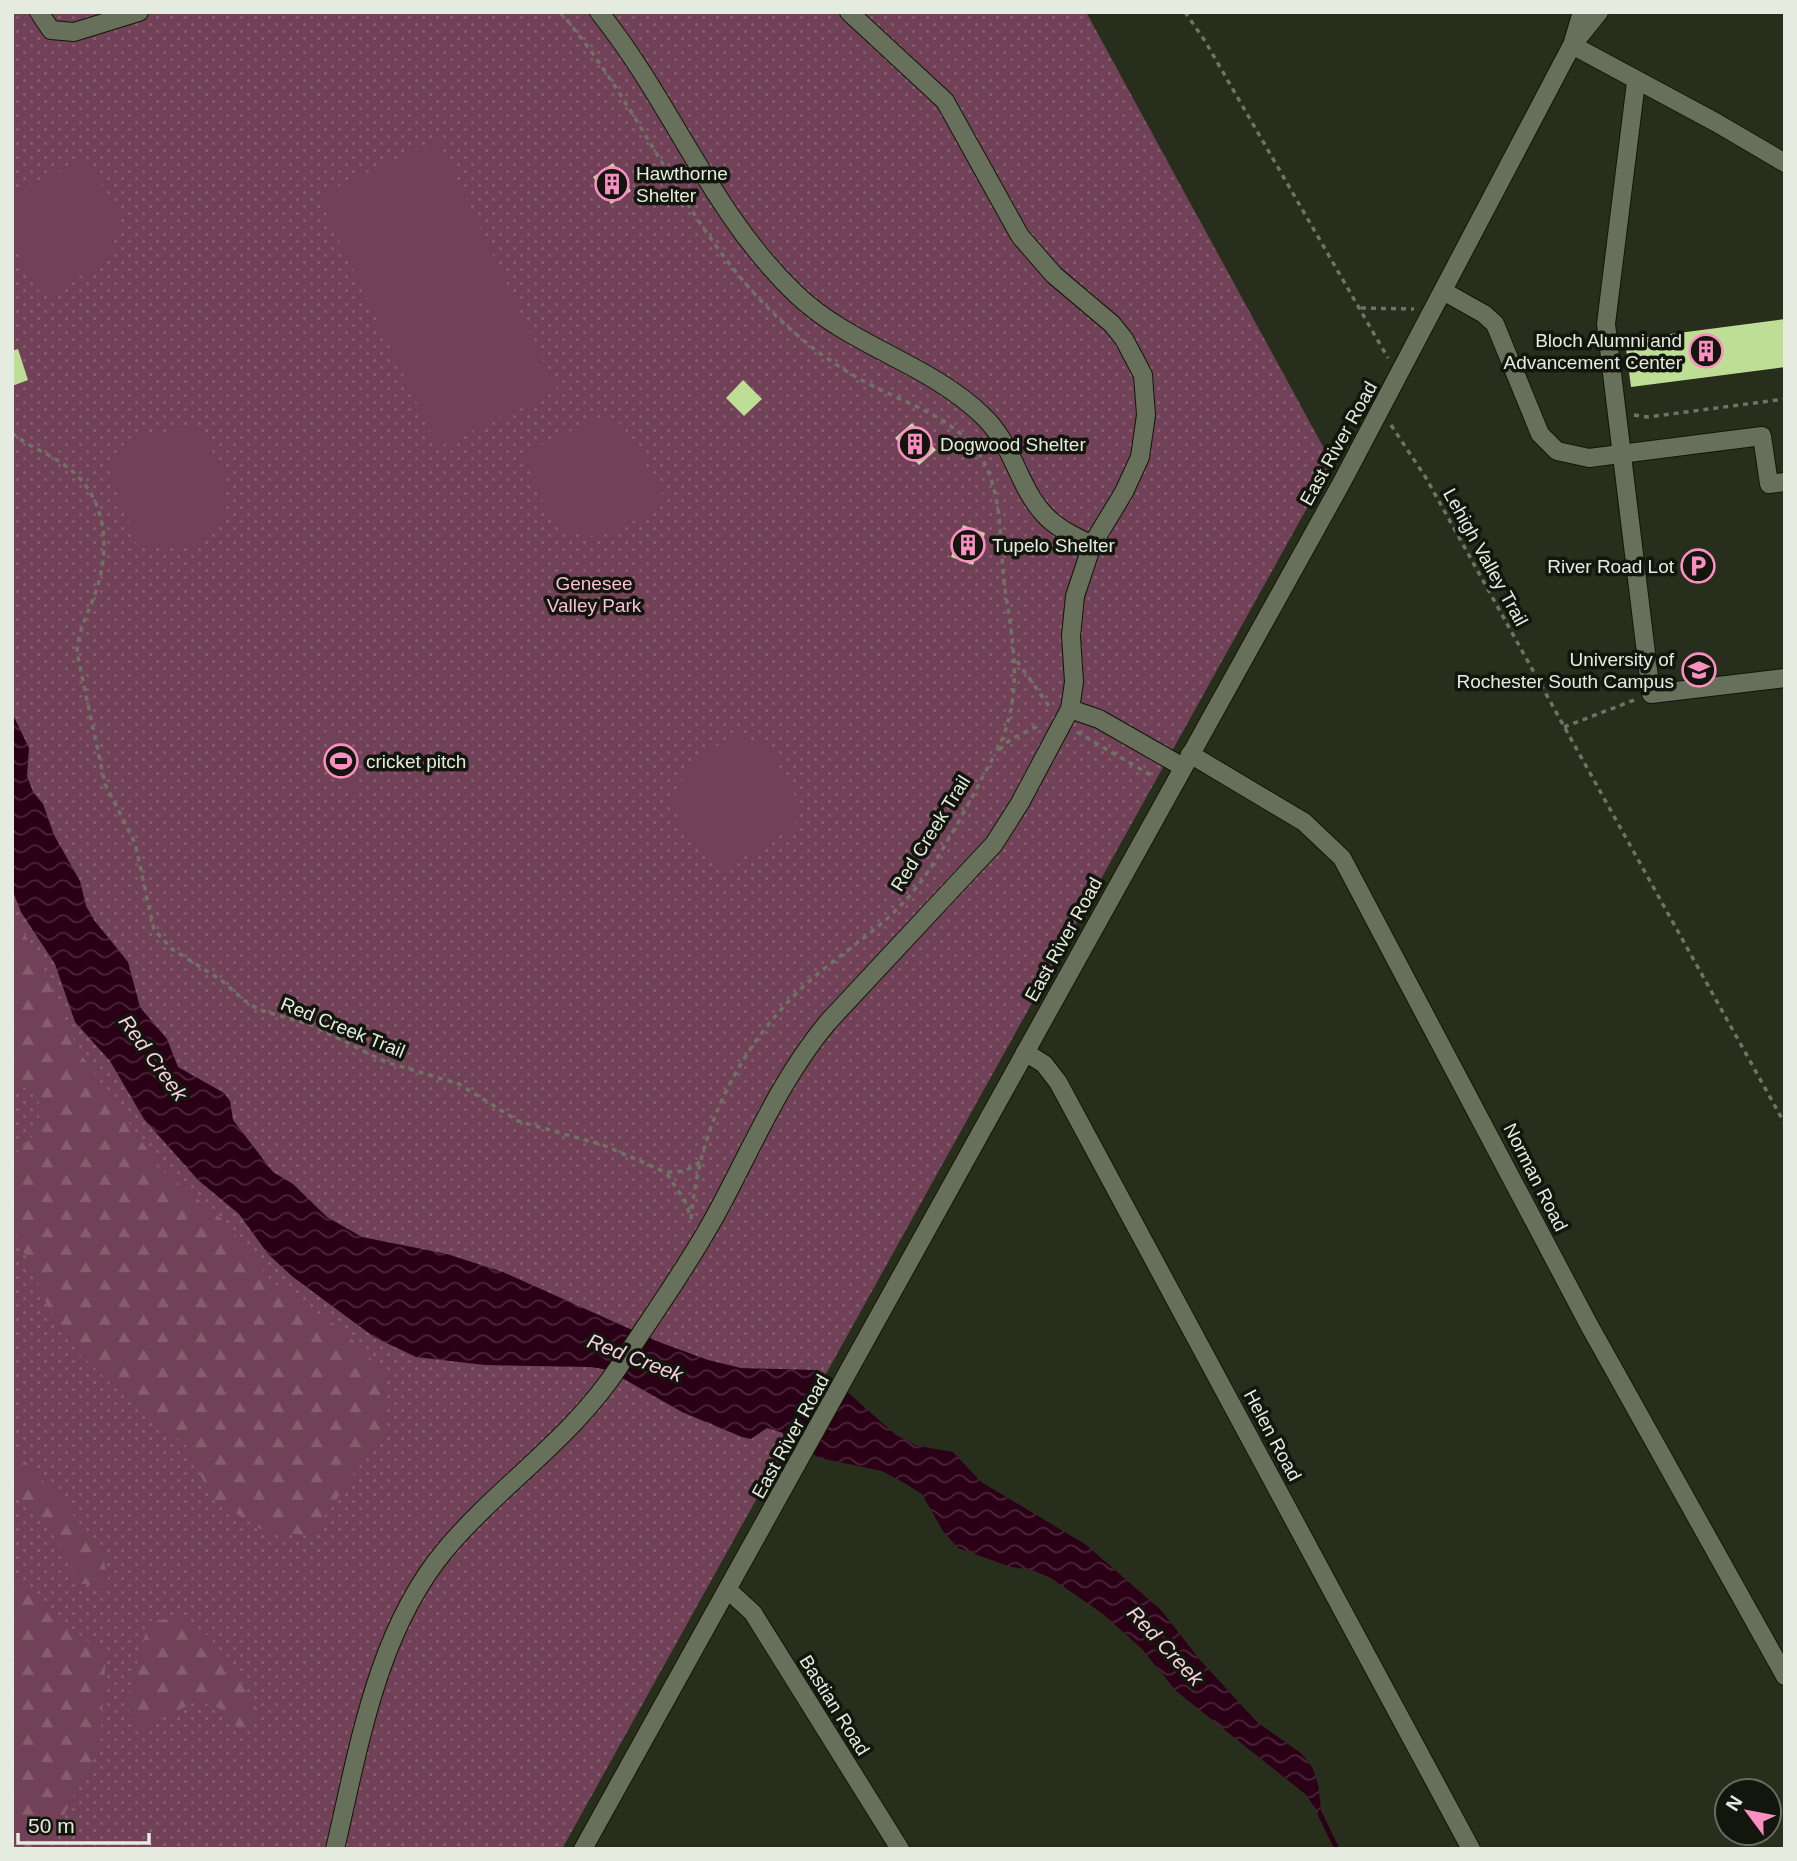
<svg xmlns="http://www.w3.org/2000/svg" width="1797" height="1861" font-family="Helvetica,sans-serif">
	<style>
		.grass { fill: url(#grass-dots) }
		.forest { fill: url(#forest-firs) }
		.pitch { fill: #714157 }
		.water { fill: url(#water-waves) }
		.lines { fill: none; stroke-linecap: round; stroke-linejoin: round }
		.stream { stroke: #2b0017; stroke-width: 5 }
		.building { fill: #bfde95 }
		.minor-casing { stroke: #101706; stroke-width: 20 }
		.path { stroke: #6d7463; stroke-width: 3.5; stroke-dasharray: 5 5; stroke-linecap: butt }
		.minor { stroke: #67705b; stroke-width: 18 }
		.labels { text-anchor: middle; stroke-width: 7; stroke-linejoin: round; paint-order: stroke }
		.poi-label { font-size: 19px; fill: #e6ebdf; stroke: #12160d; text-anchor: start }
		.street-label { font-size: 19px; fill: #e6ebdf; stroke: #12160d }
		.park-label { font-size: 19px; fill: #fcbed9; stroke: #12160d }
		.water-label { font-size: 21px; font-style: italic; fill: #f8cee0; stroke: #12160d }
	</style>
	<defs>
		<pattern id="grass-dots" width="8" height="8" patternUnits="userSpaceOnUse" patternTransform="scale(1.75)"><rect width="8" height="8" fill="#714157"/><path d="M2 2h.1M6 6h.1" fill="none" stroke="#855d6f" stroke-width="1.8" stroke-linecap="round"/></pattern>
		<pattern id="forest-firs" width="22" height="20" patternUnits="userSpaceOnUse" patternTransform="scale(1.75)"><rect width="22" height="20" fill="#714157"/><path d="M5 1l3.5 6h-7zM16 11l3.5 6h-7z" fill="#855d6f"/></pattern>
		<pattern id="water-waves" width="16" height="10" patternUnits="userSpaceOnUse" patternTransform="scale(1.75)"><rect width="16" height="10" fill="#2b0017"/><path d="M0 5q4-4 8 0t8 0" fill="none" stroke="#4a2538"/></pattern>
	</defs>
	<rect width="100%" height="100%" fill="#272f1c"/>
	<path class="grass" d="M12,12H1086L1332,463L562,1849H12Z"/>
	<path class="forest" d="M12,915L39,957L78,1050L161,1169L223,1220L272,1282L343,1330L385,1373V1429L311,1536L260,1529L212,1498L185,1444L129,1401L77,1351L48,1307L12,1225V1158L40,1128L38,1096L12,1081Z
		M12,1448L64,1503L102,1554L110,1587L75,1583C66,1537 40,1524 12,1490Z
		M12,1576L77,1633L106,1655L100,1746L46,1849H12Z
		M181,1618L209,1636L229,1662L259,1712L245,1736L221,1709L197,1701L135,1732L126,1702L149,1621Z"/>
	<path class="pitch" d="M438,139L557,390L438,447L318,196Z
		M85,159L121,215L109,260L43,297L12,244V194Z
		M605,415L622,425L665,499L642,517L598,537L571,532L543,502L524,453Z
		M197,426L222,468L223,520L193,545L138,548L110,468L127,439Z
		M332,729L359,788L350,792L322,734Z
		M737,737L767,745L801,807L793,828L725,868L684,837L672,795L702,753Z"/>
	<path class="water" d="M12,713L29,748L27,776L33,792L43,804L54,835L80,881L86,906L94,920L128,962L140,1007L167,1039L178,1067L224,1093L230,1101L233,1120L273,1172L293,1184L327,1217L362,1237L447,1254L503,1272L659,1342L708,1360L741,1368L814,1370L837,1383L896,1435L918,1446L953,1452L981,1482L1085,1544L1161,1610L1200,1660L1257,1722L1302,1754L1312,1767L1318,1784L1322,1817L1305,1794L1176,1691L1142,1649L1103,1614L1051,1578L1032,1570L1011,1567L958,1548L943,1531L922,1494L906,1484L882,1471L820,1458L784,1439L783,1433L767,1428L751,1439L742,1437L682,1412L608,1370L591,1367L485,1365L416,1357L374,1337L293,1277L268,1254L239,1214L198,1180L144,1119L110,1061L75,1022L55,964L21,912L12,889Z"/>
	<g class="lines">
		<path class="stream" d="M1320,1814L1337,1849"/>
	</g>
	<path class="building" d="M613,163L631,191L611,204L593,177Z
		M1785,319V367L1631,387L1625,340Z
		M18,349L28,380L12,386V351Z
		M743,380L762,399L744,416L726,398Z
		M912,423L936,450L919,465L895,438Z
		M963,525L985,533L973,565L951,557Z"/>
	<g class="lines">
		<defs>
			<path id="minor" d="M39,12L51,30L74,32L139,12
				M599,12C671,101 711,213 796,294C850,346 928,363 982,415C1014,445 1017,484 1043,513C1056,528 1074,536 1092,545
				M849,12L945,101L1020,236L1054,275L1112,324L1124,339L1143,375L1146,415L1140,457L1124,492L1092,545L1075,596L1071,636L1074,682L1070,709L1099,719L1183,767
				M1574,43L1599,12
				M1572,45L1717,123L1785,163
				M1636,82L1606,324L1651,694L1785,678
				M1443,291L1484,314L1495,324L1540,434L1557,451L1589,458L1762,436L1769,484L1785,482
				M1190,754L1304,822L1342,858L1589,1325L1785,1676
				M1025,1052L1044,1064L1058,1082L1471,1849
				M728,1590L753,1613L900,1849
				M335,1849C359,1747 377,1631 446,1549C502,1483 572,1439 620,1365C651,1317 686,1269 714,1218C751,1151 778,1082 828,1022L994,844L1020,803L1070,709
				M583,1849L1342,482L1572,45L1582,12"/>
		</defs>
		<use href="#minor" class="minor-casing"/>
		<path class="path" d="M560,12C632,95 674,200 745,283C776,319 812,351 853,375C899,404 965,415 988,471C1004,510 999,555 1006,596C1015,653 1023,703 994,756
			M1185,12L1205,41L1388,358
			M1361,308L1414,309
			M1634,415L1648,417L1785,399
			M1391,425L1426,478L1785,1124
			M12,433C28,446 47,453 63,464C102,490 111,537 99,581C93,605 78,627 77,653L105,784L135,843L154,930L172,949L221,980L245,1001L260,1010L311,1025L386,1062L459,1084L518,1121L603,1145L665,1172L685,1171L700,1162
			M1017,661L1051,709
			M1564,727L1637,699
			M1077,732L1154,777
			M999,750L1011,739L1040,725
			M667,1174L685,1201L690,1215
			M691,1219C699,1129 738,1048 804,986C835,957 873,935 902,904C938,867 969,801 994,756"/>
		<use href="#minor" class="minor"/>
	</g>
	<defs>
		<symbol id="building-ring" viewBox="-11 -11 22 22"><circle r="9.5" fill="#12160d" stroke="#fc8fc2" stroke-width="1.5"/><path d="M-4-6H4V6H1V3H-1V6H-4ZM-2.5-4.3h1.7v1.8h-1.7ZM.8-4.3h1.7v1.8H.8ZM-2.5-1h1.7V.8h-1.7ZM.8-1h1.7V.8H.8Z" fill="#fc8fc2"/></symbol>
		<symbol id="parking-ring" viewBox="-11 -11 22 22"><circle r="9.5" fill="#12160d" stroke="#fc8fc2" stroke-width="1.5"/><path d="M-3.5-5.5H1a3.5 3.5 0 0 1 0 7H-1V5.5H-3.5ZM-1-3.4V-.6H.8a1.4 1.4 0 0 0 0-2.8Z" fill="#fc8fc2"/></symbol>
		<symbol id="university-ring" viewBox="-11 -11 22 22"><circle r="9.5" fill="#12160d" stroke="#fc8fc2" stroke-width="1.5"/><path d="M0-5L7-2L0 1L-7-2ZM-4 1L0 2.5L4 1V4Q0 6-4 4Z" fill="#fc8fc2"/></symbol>
		<symbol id="stadium-ring" viewBox="-11 -11 22 22"><circle r="9.5" fill="#12160d" stroke="#fc8fc2" stroke-width="1.5"/><path d="M0-5a6.5 5 0 1 0 0 10a6.5 5 0 1 0 0-10ZM-3.5-1.8h7v3.6h-7Z" fill="#fc8fc2"/></symbol>
	</defs>
	<g fill-rule="evenodd">
		<use href="#building-ring" x="593" y="165" width="38" height="38"/>
		<use href="#building-ring" x="1687" y="332" width="38" height="38"/>
		<use href="#building-ring" x="896" y="425" width="38" height="38"/>
		<use href="#building-ring" x="949" y="526" width="38" height="38"/>
		<use href="#parking-ring" x="1679" y="547" width="38" height="38"/>
		<use href="#university-ring" x="1680" y="651" width="38" height="38"/>
		<use href="#stadium-ring" x="322" y="742" width="38" height="38"/>
	</g>
	<g class="labels">
		<g class="poi-label">
			<text x="636" y="180">Hawthorne<tspan x="636" dy="22">Shelter</tspan></text>
			<text x="1682" y="347" text-anchor="end">Bloch Alumni and<tspan x="1682" dy="22">Advancement Center</tspan></text>
			<text x="940" y="451">Dogwood Shelter</text>
			<text x="992" y="552">Tupelo Shelter</text>
			<text x="1674" y="573" text-anchor="end">River Road Lot</text>
			<text x="1674" y="666" text-anchor="end">University of<tspan x="1674" dy="22">Rochester South Campus</tspan></text>
			<text x="366" y="768">cricket pitch</text>
		</g>
		<g class="street-label">
			<text transform="translate(1338 443) rotate(-61)" y="7">East River Road</text>
			<text transform="translate(1486 557) rotate(61)" y="7">Lehigh Valley Trail</text>
			<text transform="translate(930 833) rotate(-58)" y="7">Red Creek Trail</text>
			<text transform="translate(1063 939) rotate(-61)" y="7">East River Road</text>
			<text transform="translate(343 1027) rotate(22)" y="7">Red Creek Trail</text>
			<text transform="translate(1536 1177) rotate(63)" y="7">Norman Road</text>
			<text transform="translate(1273 1435) rotate(62)" y="7">Helen Road</text>
			<text transform="translate(790 1436) rotate(-61)" y="7">East River Road</text>
			<text transform="translate(835 1705) rotate(58)" y="7">Bastian Road</text>
		</g>
		<g class="park-label">
			<text x="594" y="590">Genesee<tspan x="594" dy="22">Valley Park</tspan></text>
		</g>
		<g class="water-label">
			<text transform="translate(153 1058) rotate(54)" y="7">Red Creek</text>
			<text transform="translate(635 1358) rotate(21)" y="7">Red Creek</text>
			<text transform="translate(1165 1646) rotate(47)" y="7">Red Creek</text>
		</g>
	</g>
	<rect width="1797" height="1861" fill="none" stroke="#e6ebdf" stroke-width="28"/>
	<g transform="translate(1748 1812) rotate(302)"><circle r="33" fill="#12160d" stroke="#676b61" stroke-width="2"/>
	<path d="M0-5L12 26L0 18L-12 26Z" fill="#fc8fc2"/>
	<text y="-10" font-size="19" font-weight="bold" text-anchor="middle" fill="#e6ebdf">N</text>
	</g>
	<path d="M18 1833v10h131v-10" fill="none" stroke="#e6ebdf" stroke-width="3.5"/>
	<text x="28" y="1833" font-size="21" fill="#e6ebdf" stroke="#12160d" stroke-width="5" paint-order="stroke">50 m</text>
</svg>
